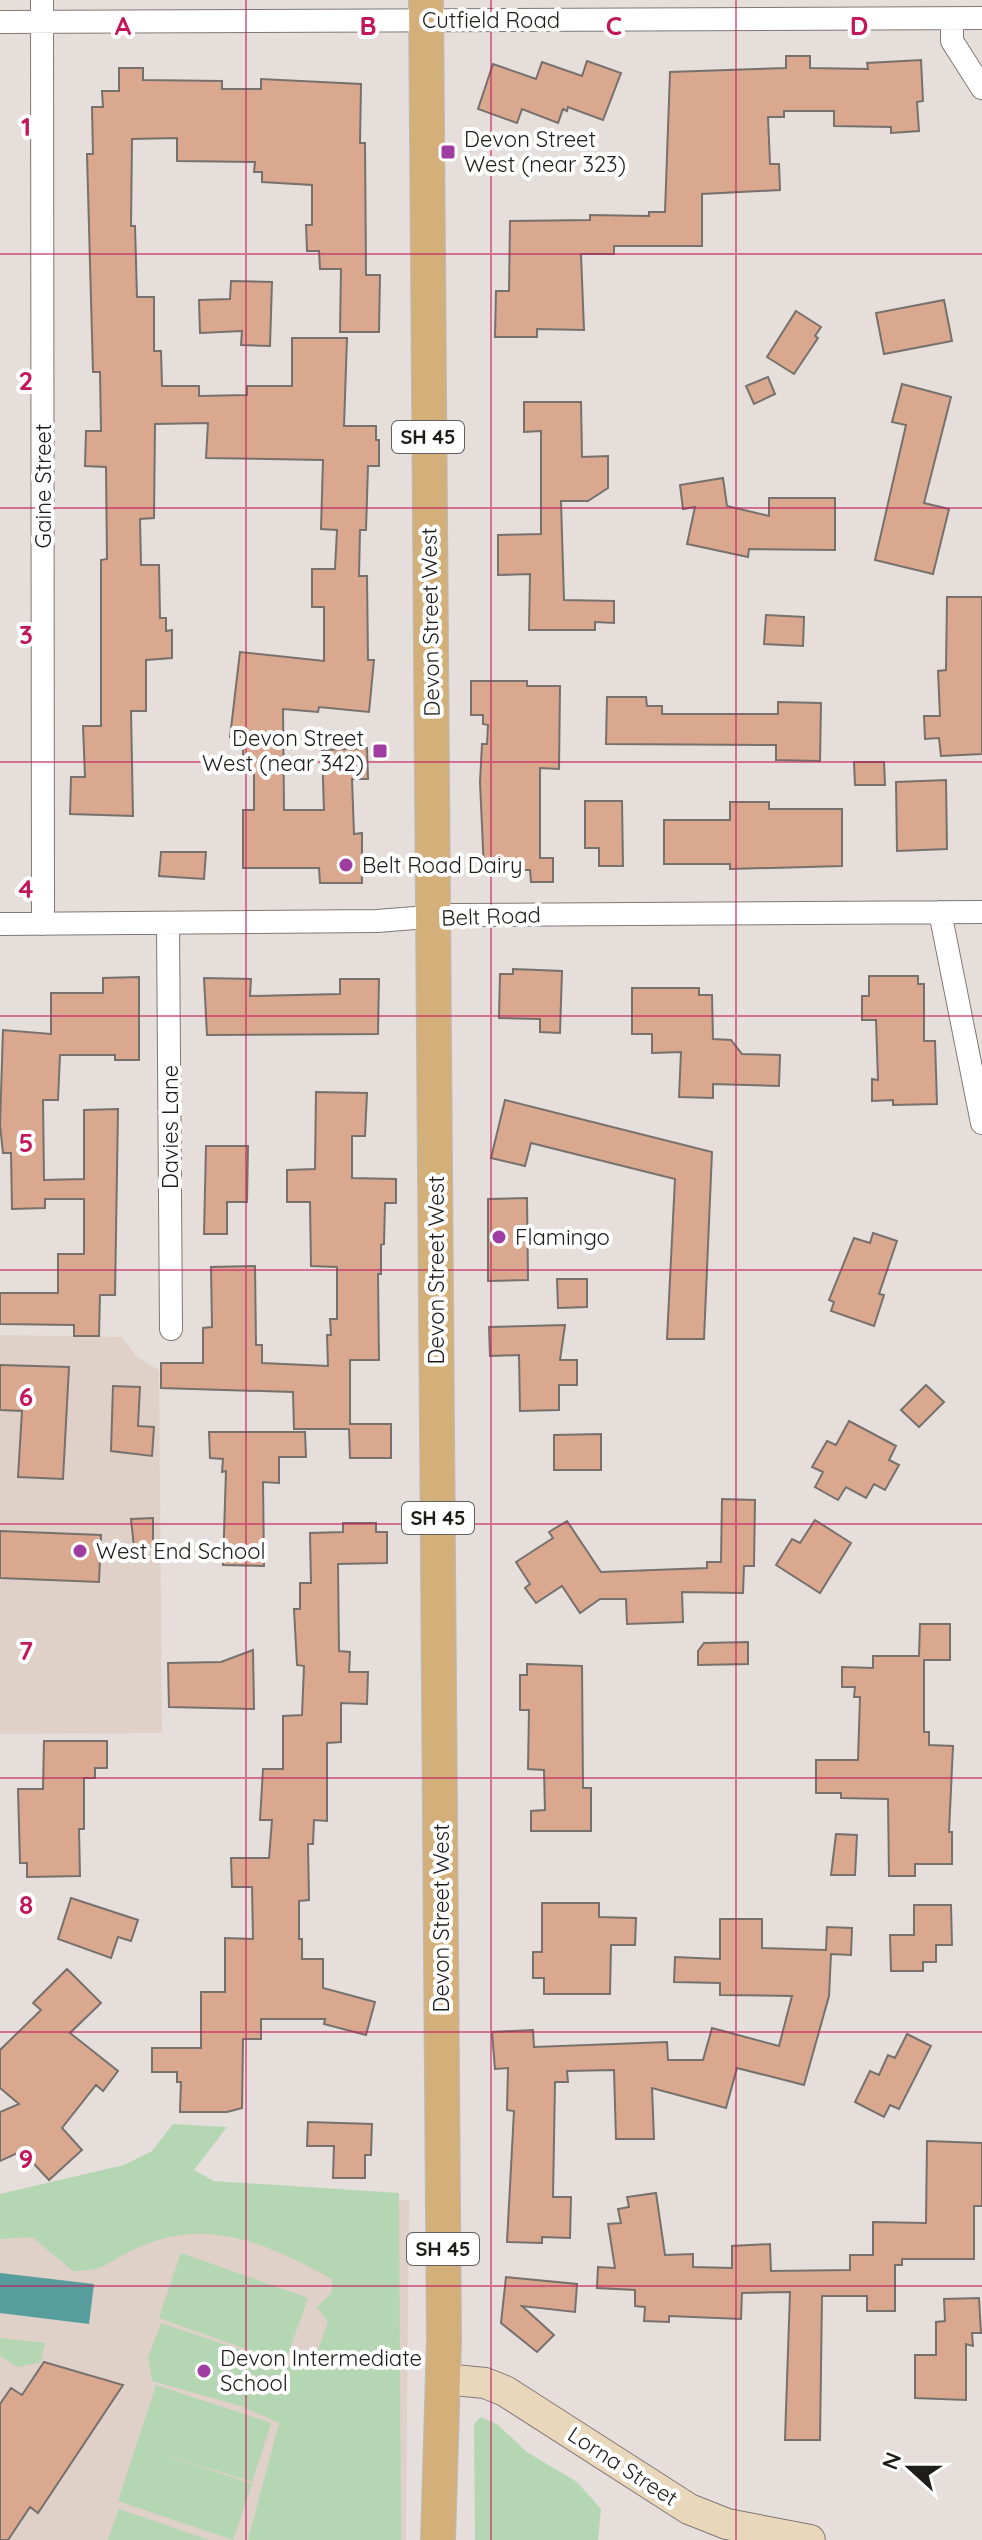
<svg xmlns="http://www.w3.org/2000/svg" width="982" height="2540" font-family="Quicksand,sans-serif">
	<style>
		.built { fill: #dfd0c8 }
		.green { fill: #b4d6b3 }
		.water { fill: #589d9d }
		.building { fill: #daa88e; stroke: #77716e; stroke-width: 2 }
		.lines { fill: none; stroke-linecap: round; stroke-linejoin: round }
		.street-casing { stroke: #7f7875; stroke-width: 24 }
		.secondary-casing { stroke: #7f7875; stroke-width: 32 }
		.primary-casing { stroke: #bcbbbb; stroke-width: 36 }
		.street { stroke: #fff; stroke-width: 22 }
		.secondary { stroke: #e9d7bc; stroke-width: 30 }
		.primary { stroke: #d3af7a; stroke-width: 34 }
		.grid { fill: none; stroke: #c2185b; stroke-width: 2; stroke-opacity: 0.55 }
		.poi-dot { fill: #a03da3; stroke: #fff; stroke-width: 3 }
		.labels { text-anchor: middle; stroke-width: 8; stroke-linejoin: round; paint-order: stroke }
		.shield { fill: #fff; stroke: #62615f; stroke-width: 2 }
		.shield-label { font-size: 20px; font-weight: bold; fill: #1f1d1b }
		.street-label { font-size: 22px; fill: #1f1d1b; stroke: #fff }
		.poi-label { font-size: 22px; fill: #1f1d1b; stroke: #fff; text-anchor: start }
		.grid-label { font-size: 26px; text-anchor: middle; font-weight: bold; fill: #c2185b; stroke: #fff; stroke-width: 8; stroke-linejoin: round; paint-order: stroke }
	</style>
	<rect width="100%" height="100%" fill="#e5deda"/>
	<path class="built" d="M0,1335L122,1337L137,1357L159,1370L162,1733L0,1734Z
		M409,2200L406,2540H0V2203Z"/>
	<path class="green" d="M173,2124L227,2127L194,2170L214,2181L399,2193L401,2540H248L279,2423L241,2406L152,2381L148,2358L161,2323L295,2368L311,2369L328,2322L317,2307L332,2292V2279C268,2244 206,2215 135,2249C106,2262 109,2270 73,2271L32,2237L0,2239V2194L124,2165L152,2151Z
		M181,2253L308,2298L285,2363L159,2318Z
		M0,2338L45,2343L41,2362L18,2367L0,2356Z
		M156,2385L271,2423L252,2482L154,2451L252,2484L233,2540L118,2501Z
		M481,2417L498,2425L527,2452L577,2482L601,2509L598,2540H475L474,2424Z
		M119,2509L209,2540H108Z"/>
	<path class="water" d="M0,2273L94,2284L89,2324L0,2313Z"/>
	<path class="building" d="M786,56H810V68L868,69L867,63L921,60L923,101L917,102L919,131L891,133V127L834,126V111H784V117H768L770,164H779L780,190L702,194V246H614V254H581L584,330L537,329V337H495L496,291H509L510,221L590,220V215L649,216V212H665L670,72L786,68Z
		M587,61L621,73L603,120L568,107L567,111L563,109L558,123L522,109L517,123L478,109L493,64L536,79L542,62L582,76Z
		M119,68H143V80L222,81V89H261V79L361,84L360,143H365L366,275H380L379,332H340L341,269H320L319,251H307L306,225H312V185L262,182V172H254L255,162L177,161V138L132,139L131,226H135L137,297H154V351H161L162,386H199V396L247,395V386H292V338H347L344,426H376V440H379V466H368L366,530H360L359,576H367L368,660H374L369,712L319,707L318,712L283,709L284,810H324L322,750L367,748L368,779H352L354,834L362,833V883H320L319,868H243V810H254V769H243V737H230L240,652L324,661V607H312V569H335L337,530L321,529L323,460L206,458L208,423L155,424L154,518L140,519L141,565H159L160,618H166V631L172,630V658L146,660V711H131L133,816L70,814L71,777H85L83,726H101V560L107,559L106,467L85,466L86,431H101L100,372H93L87,154H93L92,107H103L102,91H119Z
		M231,281L272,282L270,346L241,345L242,331L200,333L199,300L230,299Z
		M944,300L952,341L884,354L876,313Z
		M796,311L821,327L815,336L818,338L794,374L767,357Z
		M768,377L775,394L754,404L746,386Z
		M902,384L951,397L924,503L949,509L933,574L875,560L906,425L892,422Z
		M524,402H581L582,457L608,456V488L588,501H561L564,600L614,601V623L595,622V630H529L530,574L498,575V535L541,534V431L524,432Z
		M723,478L727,506L769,516V498H835V550L749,549L748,557L687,544L695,507L683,509L680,485Z
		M947,597H982V754L941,756L939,738L925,739L924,716H940L938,671L946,670Z
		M766,615L804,617L803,646L764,644Z
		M471,681H527V686H560L559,769L540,768V858H553V882H531L530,870H484L480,782L482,744H487L488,725L483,724V715H471Z
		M607,697H646L647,706H662V714H778V702L821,703L820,761L776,760V745L606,744Z
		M854,762H884L885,785H855Z
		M946,780L947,849L897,851L896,782Z
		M585,801H622L623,866H599V848H585Z
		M730,802H769V809H842V866L730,869V864H664V820H730Z
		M161,852H206L204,879L159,876Z
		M513,969L562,971L560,1033L540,1032V1019L499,1018L500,974H513Z
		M869,976H918V984H924V1041H935L937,1104L893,1105V1100L872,1101V1079L878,1080L876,1020H862V996H869Z
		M139,977V1060H115V1055H60L58,1100H43L44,1180L84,1179V1110L118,1109L115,1295H100L99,1336H74V1325L0,1324V1293H58V1254H84V1199H45V1208L12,1209L11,1153H3L0,1125L3,1030L51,1034V993H103V978Z
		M204,978L251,979L250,996L340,994V979H379L378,1034L207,1035Z
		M632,988H699V995H712L713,1039L731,1040L742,1054L780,1055L779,1086L713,1084V1098L679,1097L681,1052L652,1053V1034H632Z
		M316,1092L367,1093L365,1136H352V1178L396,1179V1203H385L384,1244L381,1245V1274H378L379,1360H350V1424H391V1458H350L349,1429H294L293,1392L161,1388V1363H203V1328L212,1327L211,1267L255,1266L256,1345H262V1363L328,1366L327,1335H331L330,1319H337V1267L311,1266L310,1202H287V1170L315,1169Z
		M505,1100L712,1152L704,1339H667L675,1179L531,1143L525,1166L491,1158Z
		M206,1146H248L247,1202H227V1234H204Z
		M527,1198L528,1280L488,1281V1199Z
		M873,1233L897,1241L879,1294L884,1295L874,1326L831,1311L834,1302L829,1300L854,1238L870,1243Z
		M557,1279H587V1307L558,1308Z
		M565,1325L560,1360H577V1385H559V1410L520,1411L519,1355L490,1356L489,1327Z
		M0,1365L69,1367L63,1479L18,1477L22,1411L0,1410Z
		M926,1385L944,1402L919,1427L901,1410Z
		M113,1386L140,1387L138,1426L154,1427L152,1456L111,1451Z
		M849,1421L896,1446L889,1460L899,1465L885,1490L874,1484L866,1498L846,1487L838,1500L815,1487L823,1472L812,1467L827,1441L836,1445Z
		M209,1432H305L306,1457H279V1483L263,1482L264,1566L223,1565L226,1471L222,1472L223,1459L210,1458Z
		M601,1434V1470H554V1435Z
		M722,1499L755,1500L754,1566H744L743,1593L682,1592L683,1622L627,1624L626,1599H600L580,1613L562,1586L536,1603L525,1588L530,1584L516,1562L553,1538L549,1532L567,1521L601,1572L707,1568V1562H721Z
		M153,1518V1547H134L131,1519Z
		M815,1520L851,1543L820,1593L776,1565L792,1539L800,1543Z
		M343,1523H376V1532H387V1563L338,1564L339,1651L350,1652L349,1672H368L367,1704L341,1703V1742L327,1743V1821L314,1820L313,1844H308L309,1900L299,1901V1939H302V1959H323V1988L375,2002L366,2035L324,2024L325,2019H261V2039H243L242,2108L227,2112H180L181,2082H177V2072H152V2048H201V1992H225V1938L253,1939L252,1887H232L231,1858H269L272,1820H260L263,1769H283V1716L302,1715L304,1666L297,1665L294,1609H300V1583H311L310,1533L343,1532Z
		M0,1531L101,1535L99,1582L0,1578Z
		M920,1624H950V1660H924V1732H929V1745L953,1746L949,1832H952V1864H915V1876H889L888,1799L841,1798V1793H816V1760H858L860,1697H854L855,1687H842V1667L873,1668V1656H919Z
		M748,1642V1664L698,1665V1651L704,1643Z
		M253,1650L254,1709L169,1707L168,1663L221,1662Z
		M527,1664L582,1666L583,1788H591V1831H531V1811L545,1810L544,1770L528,1769L529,1710H520V1675H527Z
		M44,1741H107V1768H95V1778H84V1829H79L80,1876L27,1877V1863H20L18,1789H43Z
		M836,1834L857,1835L855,1875H831Z
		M71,1898L138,1920L131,1941L118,1937L111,1958L58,1939Z
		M542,1903H599V1917L636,1918L635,1945H611L610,1994H544V1978H533V1952H542Z
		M914,1905H951L952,1945H936V1962H923V1971H891L890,1935H914Z
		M720,1919H762V1948L826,1950L827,1927L852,1928L851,1955L831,1954L829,1996L804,2085L737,2068L726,2108L652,2088L654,2139H616L614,2070L567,2071L568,2082H555L553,2197H571L570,2238L542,2237V2243L507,2242L514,2111L507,2110L508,2068L495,2069L492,2032L533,2030L534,2047L667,2042L668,2060H703L712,2028L779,2046L792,1996L720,1995V1983L674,1982L675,1957L720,1959Z
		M67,1969L101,2003L70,2033L118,2071L103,2091L96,2085L62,2128L82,2150L49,2180L22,2151L0,2161V2112L19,2104L0,2088V2050L41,2010L33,2003Z
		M907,2034L931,2046L899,2109L890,2105L884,2117L855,2102L870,2071L879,2075L888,2055L895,2058Z
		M308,2122L372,2124L371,2155H365V2178H333L334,2146H307Z
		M927,2141L982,2143V2206H974V2259H902V2265H895V2311H867V2296H822L820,2440H785L790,2292L742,2293L741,2319L669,2316V2322L644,2321L645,2307L635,2306V2290L597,2288L598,2267L615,2268L608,2224L621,2223L618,2209L629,2207L627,2197L656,2193L665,2255L693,2254V2267L732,2268V2246L770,2244L771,2271L850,2270V2255H873V2222L926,2223Z
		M506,2277L577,2284L575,2312L522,2306L554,2335L537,2352L501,2323Z
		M979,2298L981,2333H972L973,2346L966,2344V2400L915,2398V2355H936V2322L945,2321L944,2299Z
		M44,2362L123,2385L38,2513L30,2507L8,2540H0V2404L11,2388L22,2395Z"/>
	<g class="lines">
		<defs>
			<path id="street" d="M42,0L43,924
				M952,19V41L982,88
				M0,22L982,18
				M940,912L982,1123
				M0,924L377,921L453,915L982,912
				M168,924L171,1329"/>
			<path id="secondary" d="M444,2379L485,2383L505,2391L689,2509L727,2524L810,2540"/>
			<path id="primary" d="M426,0L444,2340L438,2540"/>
		</defs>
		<use href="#street" class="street-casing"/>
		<use href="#secondary" class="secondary-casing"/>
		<use href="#primary" class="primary-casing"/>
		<use href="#street" class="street"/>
		<use href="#secondary" class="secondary"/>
		<use href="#primary" class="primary"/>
	</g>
	<path class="grid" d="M246,0V2540M491,0V2540M736,0V2540M0,254H982M0,508H982M0,762H982M0,1016H982M0,1270H982M0,1524H982M0,1778H982M0,2032H982M0,2286H982"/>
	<g class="poi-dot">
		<rect x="440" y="144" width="16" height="16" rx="4"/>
		<rect x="372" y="743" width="16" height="16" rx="4"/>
		<circle cx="346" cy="865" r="8"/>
		<circle cx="499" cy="1237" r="8"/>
		<circle cx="80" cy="1551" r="8"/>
		<circle cx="204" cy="2371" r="8"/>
	</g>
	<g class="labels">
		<g class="shield">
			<rect x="392" y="421" width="72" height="32" rx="6"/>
			<rect x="402" y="1502" width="72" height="32" rx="6"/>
			<rect x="407" y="2233" width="72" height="32" rx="6"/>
		</g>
		<g class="shield-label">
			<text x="428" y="444">SH 45</text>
			<text x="438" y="1525">SH 45</text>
			<text x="443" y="2256">SH 45</text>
		</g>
		<g class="street-label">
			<text x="491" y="28">Cutfield Road</text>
			<text transform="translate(43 486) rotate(-90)" y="8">Gaine Street</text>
			<text transform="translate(430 622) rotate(-91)" y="8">Devon Street West</text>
			<text transform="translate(491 916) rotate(-2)" y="8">Belt Road</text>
			<text transform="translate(170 1127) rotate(-90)" y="8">Davies Lane</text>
			<text transform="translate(436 1270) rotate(-90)" y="8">Devon Street West</text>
			<text transform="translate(441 1918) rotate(-90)" y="8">Devon Street West</text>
			<text transform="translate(623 2466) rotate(33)" y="8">Lorna Street</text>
		</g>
		<g class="poi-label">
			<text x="464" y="147">Devon Street<tspan x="464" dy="25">West (near 323)</tspan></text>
			<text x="364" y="746" text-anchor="end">Devon Street<tspan x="364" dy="25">West (near 342)</tspan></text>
			<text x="362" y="873">Belt Road Dairy</text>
			<text x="515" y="1245">Flamingo</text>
			<text x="96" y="1559">West End School</text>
			<text x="220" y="2366">Devon Intermediate<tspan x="220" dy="25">School</tspan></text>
		</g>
	</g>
	<g class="grid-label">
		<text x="123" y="35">A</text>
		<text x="368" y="35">B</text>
		<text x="614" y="35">C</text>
		<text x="859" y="35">D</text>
		<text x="26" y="136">1</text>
		<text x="26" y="390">2</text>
		<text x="26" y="644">3</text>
		<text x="26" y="898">4</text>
		<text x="26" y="1152">5</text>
		<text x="26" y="1406">6</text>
		<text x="26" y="1660">7</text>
		<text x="26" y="1914">8</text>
		<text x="26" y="2168">9</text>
	</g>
	<g transform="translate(910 2468) rotate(291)" stroke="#ffffff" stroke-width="6" paint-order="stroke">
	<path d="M0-6L14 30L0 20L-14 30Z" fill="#1f1d1b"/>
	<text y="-12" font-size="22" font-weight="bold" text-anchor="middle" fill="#1f1d1b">N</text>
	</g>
</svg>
